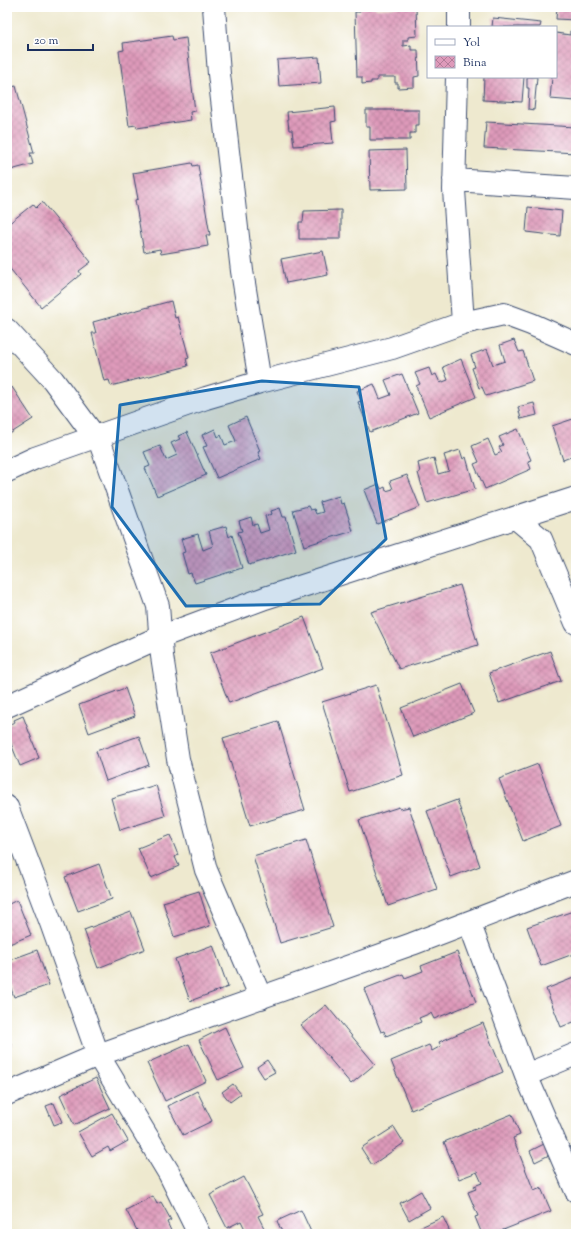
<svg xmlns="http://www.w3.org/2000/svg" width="583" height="1241" font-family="'Sorts Mill Goudy',serif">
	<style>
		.building { fill: url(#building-cross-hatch) }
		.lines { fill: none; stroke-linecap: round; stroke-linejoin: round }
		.minor-casing { stroke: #3b4b6f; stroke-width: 24 }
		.minor { stroke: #fff; stroke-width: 22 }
		.marked { fill: #1f6fb2; fill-opacity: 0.2; stroke: #1f6fb2; stroke-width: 3; stroke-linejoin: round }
	</style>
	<defs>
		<pattern id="building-cross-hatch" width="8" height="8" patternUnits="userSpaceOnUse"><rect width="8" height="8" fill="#de9aba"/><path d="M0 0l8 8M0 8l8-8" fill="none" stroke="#b37e9a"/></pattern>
	</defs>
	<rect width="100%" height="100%" fill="#fff"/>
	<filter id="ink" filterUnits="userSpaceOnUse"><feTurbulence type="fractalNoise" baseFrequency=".025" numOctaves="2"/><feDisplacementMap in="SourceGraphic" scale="8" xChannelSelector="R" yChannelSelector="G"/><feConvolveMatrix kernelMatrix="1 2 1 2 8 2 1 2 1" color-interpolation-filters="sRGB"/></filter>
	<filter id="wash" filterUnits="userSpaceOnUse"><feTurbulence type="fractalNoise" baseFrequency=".012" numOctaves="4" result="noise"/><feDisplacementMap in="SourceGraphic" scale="16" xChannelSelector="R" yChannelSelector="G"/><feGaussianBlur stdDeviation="0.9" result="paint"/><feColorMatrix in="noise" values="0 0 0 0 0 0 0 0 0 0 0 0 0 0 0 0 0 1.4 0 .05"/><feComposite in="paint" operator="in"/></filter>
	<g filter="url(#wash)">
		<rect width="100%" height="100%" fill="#eee9cf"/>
		<g id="blocks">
			<path class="building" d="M360,7H375L376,9L394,8V7H416L417,36L408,37V40H403V46L411,45V50H418L419,76L414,77V87L398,88V83H395V77H377V81H371V83L362,84V77H357L355,12H360Z
				M557,7H576V20L556,19Z
				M493,18L541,23L540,27H492Z
				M7,25L10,36H7Z
				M570,31H576V101L550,99L552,77H556V33L570,35Z
				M172,36L173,40L186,38L195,111L190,112L191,120L137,128L136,125L129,126L119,51L124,50L123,43Z
				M319,57L321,83L279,86L277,60Z
				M484,77H524L522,102L483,100Z
				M527,77H537L534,110L528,109L529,88H527Z
				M16,86L34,153H30L33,164L7,171V88Z
				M335,107L336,121L331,122L333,143L294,146L292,130H289L287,112Z
				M366,110H419V125H415V133H410V140H370V127H366Z
				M486,122L576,127V153L484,148Z
				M406,150L407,189L370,190L369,151Z
				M192,163L193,166L198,165L210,235H206L208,246L161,254L160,249L144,252L135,200L138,199L133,173Z
				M42,202L91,262L79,271L81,274L41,307L7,265V225L33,204L36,208Z
				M528,207L562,211L560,236L526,232Z
				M341,210V239H299V222H303L304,211Z
				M323,251L328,275L286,283L281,259Z
				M171,301L175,318L178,317L189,358L186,359L188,366L111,386L109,380L104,381L92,333H96L93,322Z
				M514,340L519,352L523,351L533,381L486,396L482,387L479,388L472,368L475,367L471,355L487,349L493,365L505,361L500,345Z
				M461,359L476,397L429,417L416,386L420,384L415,373L429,368L432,376L436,374L440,383L448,380L443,367Z
				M402,374L418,413L370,432L358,402L361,401L357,391L374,384L380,399L391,395L385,380Z
				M12,387L33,419L8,435L7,390Z
				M534,403L537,415L521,419L518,407Z
				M246,417L260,451L258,452L261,459L217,478L203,447L207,446L202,435L215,429L218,437L221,435L225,445L236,441L229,425Z
				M576,418V455L563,460L552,426Z
				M518,429L531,460L528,461L531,469L485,489L474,464L479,462L472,446L488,439L495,455L502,452L499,447L503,445L499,437Z
				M187,432L206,475L157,496L145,468L150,466L144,452L160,446L166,460L177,455L171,443L180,439L178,436Z
				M460,450L463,459L466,457L475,489L427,503L418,473L420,472L418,463L434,458L438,474L449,471L444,455Z
				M407,475L420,507L377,524L364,490L379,484L381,489L385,487L386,491L393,489L390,481Z
				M339,496L341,504L344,503L353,531L304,546L293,510L308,506L310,510L314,509L316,514L323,512L320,502Z
				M280,508L283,517H286L296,550L249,565L238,532L242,531L239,521L251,517L253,525L257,524L260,533L269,530L265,516L272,514L271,511Z
				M226,526L229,537L232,535L242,568L195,583L191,573L188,574L182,553L185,552L181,539L198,534L203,550L213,546L209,531Z
				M460,585L478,645L399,669L371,612Z
				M304,617L323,668L229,703L210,653Z
				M550,651L561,681L499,703L489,673Z
				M462,684L474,713L413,737L401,708Z
				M376,685L403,775L350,792L322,702Z
				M125,688L135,716L89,733L79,705Z
				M23,716L39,758L20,766L7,734V725L15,722L14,720Z
				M278,721L305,810L250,826L223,738Z
				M139,736L149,765L106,781L96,751Z
				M538,764L561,826L523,841L499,779Z
				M156,785L165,816L120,830L111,798Z
				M457,800L480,866L451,877L427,811Z
				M399,807L400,809L409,807L437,889L388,906L359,820Z
				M170,835L178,855L175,857L179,866L151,878L138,848Z
				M306,840L333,927L280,943L253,856Z
				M99,864L112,899L78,911L65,877Z
				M199,891L210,926L174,937L163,902Z
				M17,900L31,935L7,945V905Z
				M576,910V953L541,966L527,927Z
				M131,912L145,949L98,968L84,930Z
				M213,945L228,987L190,1001L175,959Z
				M37,950L49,985L14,997L9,983L7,984V961Z
				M457,952L476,1002L434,1019L431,1013L419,1018L421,1022L386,1036L384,1031L381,1032L364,989L403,974L405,978L423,971L421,966Z
				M576,977V1021L561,1027L546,989Z
				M326,1005L375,1064L351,1084L301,1025Z
				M483,1023L503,1072L411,1110L391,1061L429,1045L432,1051L441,1046L439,1042Z
				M225,1027L244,1068L218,1080L199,1040Z
				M7,1034L12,1045L7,1047Z
				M189,1044L206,1081L165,1101L147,1063Z
				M267,1060L275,1072L264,1078L257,1067Z
				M96,1078L110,1108L74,1125L60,1095Z
				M233,1084L241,1094L230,1102L222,1092Z
				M197,1091L212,1121L183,1135L168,1106Z
				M54,1103L62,1122L54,1125L46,1106Z
				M112,1113L128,1141L110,1151L108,1147L92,1156L78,1132Z
				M512,1114L520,1135L513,1138L534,1191L541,1188L551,1211L493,1234H482L475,1217L478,1216L468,1192L476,1189L474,1186L482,1183L477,1172L459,1179L444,1142Z
				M394,1127L404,1143L372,1165L361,1148Z
				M544,1144L549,1155L535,1162L530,1151Z
				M244,1177L263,1214L258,1216L266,1232L268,1231L270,1234H241L246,1231L241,1221L227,1228L210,1195Z
				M421,1191L430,1208L409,1220L400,1203Z
				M153,1196L157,1204L161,1202L171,1220L167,1222L172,1233L169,1234H139L126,1210Z
				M301,1210L312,1234H283L277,1221Z
				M443,1217L451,1234H411L410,1232Z"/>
		</g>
	</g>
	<g filter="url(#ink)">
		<use href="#blocks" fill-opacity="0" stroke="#3b4b6f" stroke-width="1"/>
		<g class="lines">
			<defs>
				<path id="minor" d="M214,7L219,74L242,271L260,382
					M459,27V7
					M457,77L454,190L463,323
					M454,180L576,188
					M7,330L53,380L101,445L158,606L162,656L178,759L206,870L261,998
					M7,471L35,458L206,398L260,382L392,348L463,323L504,314L531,324L576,344
					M516,518L541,539L576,623
					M7,706L160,637L265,598L576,498
					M7,807L51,923L98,1055L169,1173L199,1234
					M469,922L526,1075L576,1191
					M526,1075L576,1054
					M7,1094L98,1055L412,944L576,881"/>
			</defs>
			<use href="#minor" class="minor-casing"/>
			<use href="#minor" class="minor"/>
		</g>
	</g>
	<path class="marked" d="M262,381L359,387L386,539L320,604L186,606L112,507L120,405Z"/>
	<rect width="583" height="1241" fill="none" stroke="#fff" stroke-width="24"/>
	<rect x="427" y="26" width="130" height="52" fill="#ffffff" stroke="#a4acbf"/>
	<rect x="435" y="39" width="20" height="6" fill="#ffffff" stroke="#a4acbf"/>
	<text x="463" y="46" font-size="12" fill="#1b2f5e">Yol</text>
	<rect x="435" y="56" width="20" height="12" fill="url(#building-cross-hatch)" stroke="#a4acbf"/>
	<text x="463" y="66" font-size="12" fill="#1b2f5e">Bina</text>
	<path d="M28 44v6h65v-6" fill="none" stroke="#1b2f5e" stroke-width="2"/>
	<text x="34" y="44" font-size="12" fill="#1b2f5e" stroke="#ffffff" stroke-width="3" paint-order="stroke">20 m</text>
</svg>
